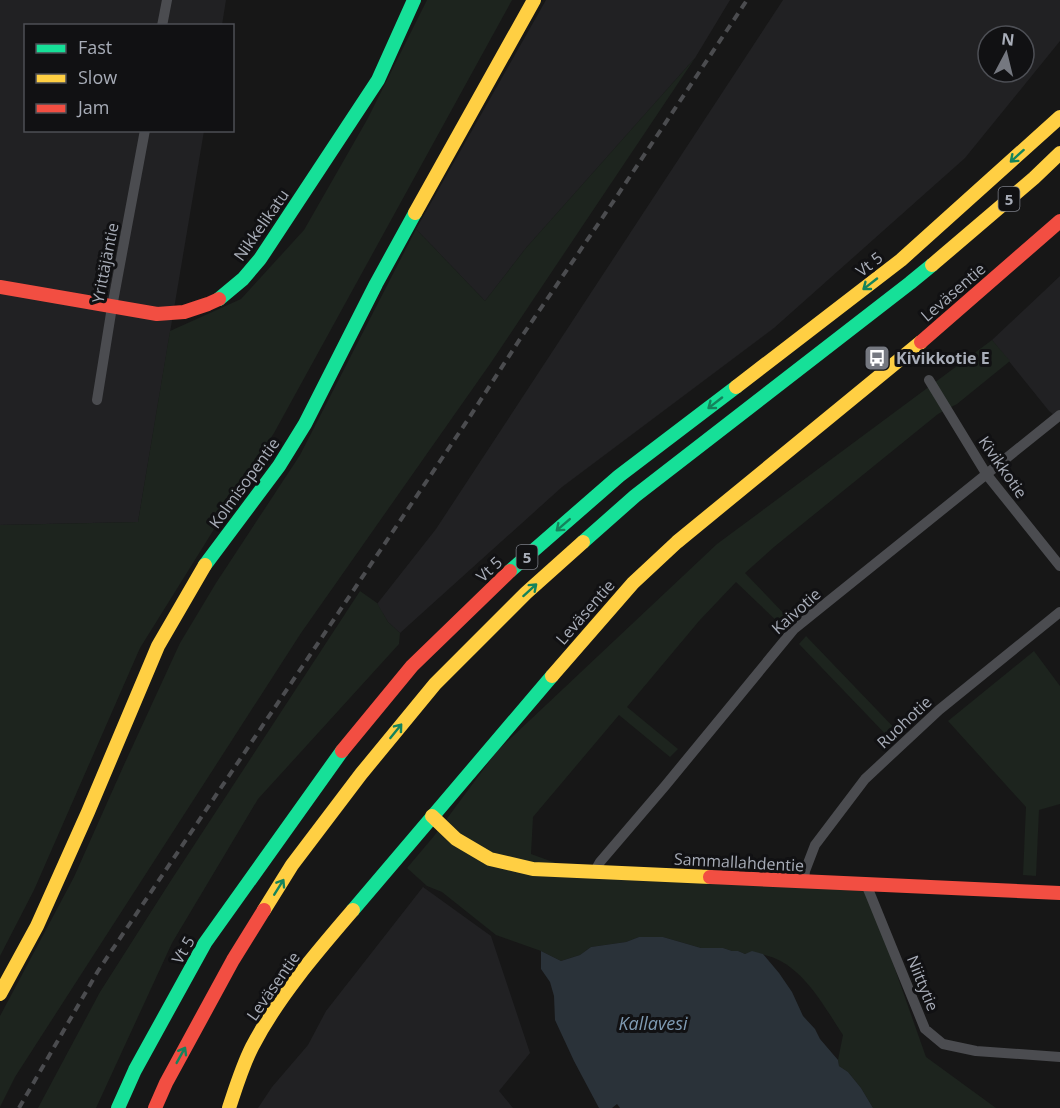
<svg xmlns="http://www.w3.org/2000/svg" width="1060" height="1108" font-family="'Open Sans',sans-serif">
	<style>
		.built { fill: #212123; fill-rule: evenodd }
		.green { fill: #1d241e }
		.water { fill: #2a3239 }
		.lines { fill: none; stroke-linecap: round; stroke-linejoin: round }
		.street { stroke: #4b4c50; stroke-width: 10 }
		.fast { stroke: #16e098; stroke-width: 14 }
		.slow { stroke: #ffcf43; stroke-width: 14 }
		.jam { stroke: #f24e42; stroke-width: 14 }
		.rail { stroke: #4b4c4f; stroke-width: 4; stroke-dasharray: 8 6; stroke-linecap: butt }
		.oneway { stroke: #14835c }
		.labels { text-anchor: middle; dominant-baseline: central; stroke-width: 6; stroke-linejoin: round; paint-order: stroke }
		.shield { fill: #111113; stroke: #7b7e86; stroke-width: 1.5 }
		.shield-label { font-size: 15px; font-weight: bold; fill: #a8adb8 }
		.street-label { font-size: 16px; fill: #a8adb8; stroke: #111113 }
		.poi-label { font-size: 16px; font-weight: bold; fill: #a8adb8; stroke: #111113; text-anchor: start }
		.water-label { font-size: 18px; font-style: italic; fill: #7f9bb3; stroke: #111113 }
	</style>
	<rect width="100%" height="100%" fill="#171717"/>
	<path class="built" d="M0,0H226L222,25L26,26V130L204,131L138,522L0,525Z
		M546,0H730L695,58L526,248L485,301L416,229Z
		M783,0H1060V41L965,158L774,328L562,487L400,633L388,622L377,604L436,529ZM988,36H1024V72H988Z
		M1060,276V420L1049,411L992,340Z
		M423,887L491,936L530,1053L499,1091L513,1108H258L272,1087L308,1045L326,1011Z"/>
	<path class="green" d="M427,0H512L274,433L140,648L34,890L0,956V525L138,522L170,331L241,299L304,230L368,118Z
		M695,58L490,364L301,633L15,1077L0,1107V1016L74,877L123,767L180,643L216,583L300,455L416,229L485,301L526,248Z
		M992,340L1010,361L957,404L938,414L774,547L745,573L791,621L784,628L736,582L699,621L627,707L678,749L670,757L619,715L533,817L531,854L597,878L866,887L926,1057L996,1108H873L861,1088L848,1072L839,1066L838,1060L843,1035C824,1006 802,965 768,956C759,953 754,951 745,954L738,951H732L723,948H701L663,937H639L626,942L591,947L580,955L561,961L541,951L496,935L442,892L427,886L407,868L434,836L497,751L717,544Z
		M360,591L377,603L388,622L400,633L399,644L258,799L172,943L96,1108H38L100,992L170,882Z
		M806,636L901,735L893,742L799,644Z
		M1034,651L1060,686V804L1039,810L1036,876L1023,875L1026,807L948,721Z"/>
	<path class="water" d="M639,937H663L701,948H723L732,951H738L745,954L752,951L763,954L779,973L792,992L803,1016L815,1029L820,1039L838,1060L839,1066L848,1072L861,1088L873,1108H620L617,1104L612,1108H599L574,1061L555,1020L554,996L550,982L541,969V951L561,961L580,955L591,947L626,942Z"/>
	<g class="lines">
		<path class="street" d="M162,26L167,0
			M929,380L987,475L1060,566
			M97,400L112,307L145,130
			M595,871L600,862L665,786L794,629L1060,415
			M804,881L805,871L815,845L865,779L939,710L1060,612
			M866,884L925,1029L943,1044L976,1051L1060,1057"/>
		<path class="fast" d="M219,299L243,279L260,259L378,80L414,0
			M583,542L635,496L910,283L932,265
			M205,565L279,466L305,424L376,284L415,213
			M510,571L619,476L736,387
			M353,910L552,676
			M118,1108L135,1070L205,943L342,751"/>
		<path class="slow" d="M415,213L534,0
			M932,265L1034,178L1060,153
			M736,387L901,260L1060,117
			M552,676L633,583L677,542L921,342
			M432,816L456,839L490,859L533,869L710,877
			M264,910L292,865L361,774L435,684L526,593L583,542
			M0,994L37,926L88,812L158,646L205,565
			M229,1108C236,1087 242,1067 252,1047C278,997 316,953 353,910"/>
		<path class="jam" d="M0,287L157,314L184,312L208,304L219,299
			M921,342L1060,221
			M342,751L412,666L510,571
			M710,877L1060,893
			M155,1108L166,1083L233,960L264,910"/>
		<path class="rail" d="M19,1108L98,971L469,418L520,339L611,205L747,0"/>
	</g>
	<defs><path id="oneway-shaft" d="M-6 0H5M1.5-3L5.5 0L1.5 3" fill="none" stroke-width="1.6" stroke-linecap="round" stroke-linejoin="round" transform="scale(1.5)"/></defs>
	<g class="oneway">
		<use href="#oneway-shaft" transform="translate(1017 156) rotate(138)"/>
		<use href="#oneway-shaft" transform="translate(870 284) rotate(142)"/>
		<use href="#oneway-shaft" transform="translate(715 403) rotate(142)"/>
		<use href="#oneway-shaft" transform="translate(563 525) rotate(139)"/>
		<use href="#oneway-shaft" transform="translate(530 590) rotate(-42)"/>
		<use href="#oneway-shaft" transform="translate(396 731) rotate(-51)"/>
		<use href="#oneway-shaft" transform="translate(279 887) rotate(-58)"/>
		<use href="#oneway-shaft" transform="translate(181 1055) rotate(-61)"/>
	</g>
	<defs>
		<g id="bus-square" transform="scale(1.35)"><rect x="-9" y="-9" width="18" height="18" rx="4" fill="#757880" stroke="#111113"/><path d="M-5-6H5V4H4V6H2V4H-2V6H-4V4H-5ZM-3.5-4V0h7V-4ZM-3.5 1.2v1.5H-2V1.2ZM2 1.2v1.5H3.5V1.2Z" fill="#fff"/></g>
	</defs>
	<g fill-rule="evenodd">
		<use href="#bus-square" x="877" y="358"/>
	</g>
	<g class="labels">
		<g class="shield">
			<rect x="998.5" y="187" width="21" height="24" rx="4.5"/>
			<rect x="516.5" y="545" width="21" height="24" rx="4.5"/>
		</g>
		<g class="shield-label">
			<text x="1009" y="199">5</text>
			<text x="527" y="557">5</text>
		</g>
		<g class="street-label">
			<text transform="translate(261 225) rotate(-55)">Nikkelikatu</text>
			<text transform="translate(105 263) rotate(-79)">Yrittäjäntie</text>
			<text transform="translate(869 264) rotate(-38)">Vt 5</text>
			<text transform="translate(953 292) rotate(-41)">Leväsentie</text>
			<text transform="translate(1003 467) rotate(55)">Kivikkotie</text>
			<text transform="translate(244 483) rotate(-54)">Kolmisopentie</text>
			<text transform="translate(489 569) rotate(-43)">Vt 5</text>
			<text transform="translate(796 611) rotate(-42)">Kaivotie</text>
			<text transform="translate(585 612) rotate(-49)">Leväsentie</text>
			<text transform="translate(904 722) rotate(-43)">Ruohotie</text>
			<text transform="translate(739 862) rotate(3)">Sammallahdentie</text>
			<text transform="translate(183 950) rotate(-60)">Vt 5</text>
			<text transform="translate(923 983) rotate(68)">Niittytie</text>
			<text transform="translate(273 986) rotate(-55)">Leväsentie</text>
		</g>
		<g class="poi-label">
			<text x="896" y="358">Kivikkotie E</text>
		</g>
		<g class="water-label">
			<text x="653" y="1023">Kallavesi</text>
		</g>
	</g>
	<rect x="24" y="24" width="210" height="108" fill="#111113" stroke="#4d4f55" stroke-width="1.5"/>
	<rect x="36" y="44" width="30" height="9" fill="#16e098" stroke="#4d4f55" stroke-width="1.5"/>
	<text x="78" y="54" font-size="18" fill="#a8adb8">Fast</text>
	<rect x="36" y="74" width="30" height="9" fill="#ffcf43" stroke="#4d4f55" stroke-width="1.5"/>
	<text x="78" y="84" font-size="18" fill="#a8adb8">Slow</text>
	<rect x="36" y="104" width="30" height="9" fill="#f24e42" stroke="#4d4f55" stroke-width="1.5"/>
	<text x="78" y="114" font-size="18" fill="#a8adb8">Jam</text>
	<g transform="translate(1006 54) rotate(7)"><circle r="28" fill="#111113" stroke="#4d4f55" stroke-width="1.5"/>
	<path d="M0-4.5L10 22L0 15L-10 22Z" fill="#757880"/>
	<text y="-9" font-size="16" font-weight="bold" text-anchor="middle" fill="#a8adb8">N</text>
	</g>
</svg>
